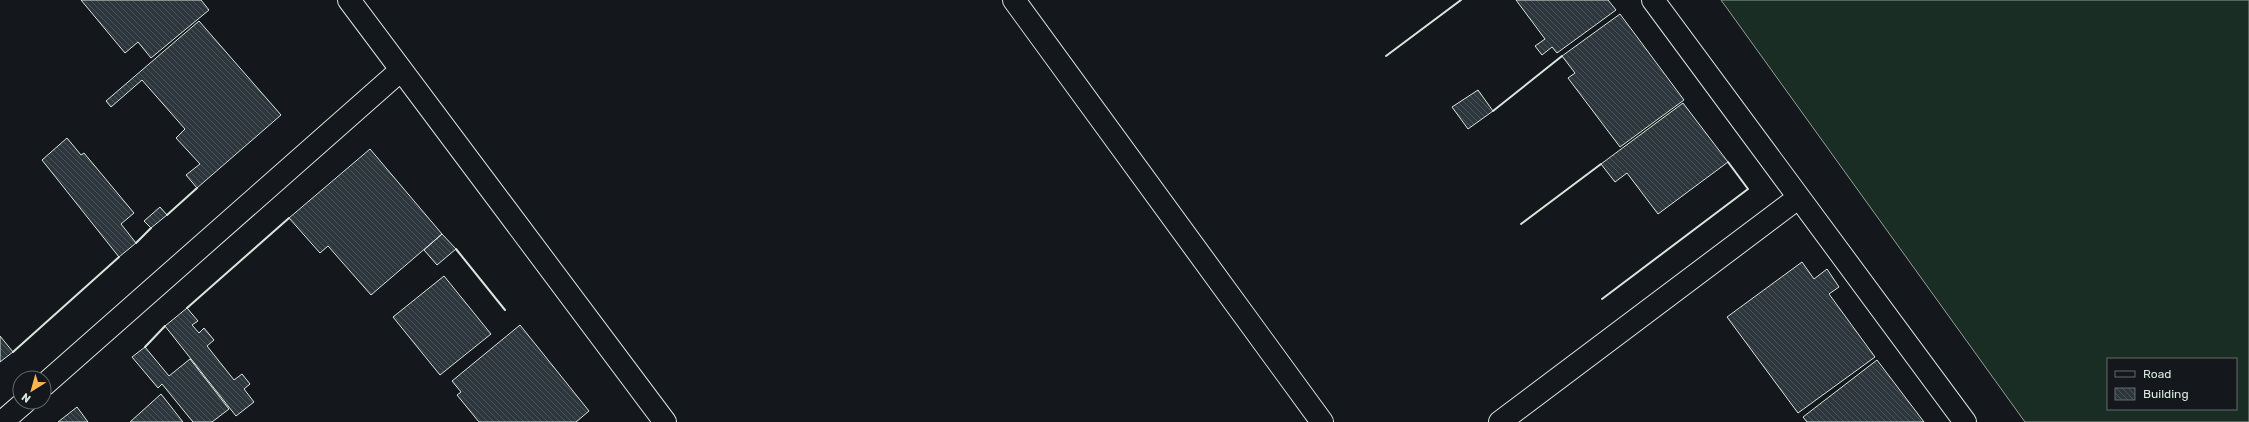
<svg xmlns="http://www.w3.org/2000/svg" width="2249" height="422" font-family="Rubik,sans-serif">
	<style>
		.grass { fill: #1a2d24; stroke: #939e99; fill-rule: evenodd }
		.building { fill: url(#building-back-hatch); stroke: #d8e6dc }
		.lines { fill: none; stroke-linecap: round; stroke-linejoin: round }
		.minor-casing { stroke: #d8e6dc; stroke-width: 24 }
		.tertiary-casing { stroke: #d8e6dc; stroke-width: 24 }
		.minor { stroke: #14181c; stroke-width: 22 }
		.tertiary { stroke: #14181c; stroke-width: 22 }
		.wall { stroke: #d8e6dc; stroke-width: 2 }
	</style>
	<defs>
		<pattern id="building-back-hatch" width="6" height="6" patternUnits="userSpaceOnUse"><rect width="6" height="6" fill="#2c363c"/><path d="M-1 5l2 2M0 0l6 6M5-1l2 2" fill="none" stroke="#4a5358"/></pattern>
	</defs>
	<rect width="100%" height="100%" fill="#14181c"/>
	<path class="grass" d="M1721,0H2249V422H2025ZM2108,359H2236V409H2108Z"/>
	<path class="building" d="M81,0H201L209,10L151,58L138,42L125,53Z
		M1516,0H1608L1616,10L1557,53L1552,47L1542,55L1535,46L1545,39Z
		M1620,14L1684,100L1620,147L1568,78L1575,73L1562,56Z
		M199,21L281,115L197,188L186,175L200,164L176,138L185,129L142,80L111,107L106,101Z
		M1478,90L1493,111L1468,129L1452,107Z
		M1683,103L1728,162L1658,214L1627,173L1615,182L1601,164Z
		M67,138L81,155L84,153L134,213L121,224L136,243L119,257L42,160Z
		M370,149L442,234L371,295L328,246L320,253L289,218Z
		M160,207L167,215L151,228L144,221Z
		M442,234L456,249L437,265L424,250Z
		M1802,262L1814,279L1827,269L1839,287L1829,294L1875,357L1798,413L1727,317Z
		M444,276L491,334L440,375L393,317Z
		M187,308L198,321L192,325L199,333L204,328L214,340L207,346L234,380L242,374L250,384L244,389L254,402L236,416L165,326Z
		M520,325L589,411L576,422H479L457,395L461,392L452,381Z
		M0,336L13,352L0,362Z
		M145,347L169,376L190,359L229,409L212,422H193L162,384L158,388L132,357Z
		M1877,360L1924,422H1807L1803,417Z
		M161,394L183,422H130Z
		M77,407L88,422H58Z"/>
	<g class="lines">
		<g class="minor-casing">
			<path id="minor" d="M349,0L665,422
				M1653,0L1965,422
				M44,385L401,70
				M2,422L25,402
				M1500,422L1798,198"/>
		</g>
		<g class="tertiary-casing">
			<path id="tertiary" d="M1014,0L1322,422"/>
		</g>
		<use href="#minor" class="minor"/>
		<use href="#tertiary" class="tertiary"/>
		<path class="wall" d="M1386,56L1461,0
			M1493,111L1562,56
			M167,215L197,188
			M1521,224L1601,164
			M136,243L151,228
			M456,249L505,310
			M1602,299L1748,189L1728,162
			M187,308L289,218
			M145,347L165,326
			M13,352L119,257"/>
	</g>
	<rect x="2107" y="358" width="130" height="52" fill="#14181c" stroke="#626a69"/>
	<rect x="2115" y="371" width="20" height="6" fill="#14181c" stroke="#626a69"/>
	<text x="2143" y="378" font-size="12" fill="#d8e6dc">Road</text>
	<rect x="2115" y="388" width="20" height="12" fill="url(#building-back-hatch)" stroke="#626a69"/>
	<text x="2143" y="398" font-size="12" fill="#d8e6dc">Building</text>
	<g transform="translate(32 390) rotate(217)"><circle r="19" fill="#14181c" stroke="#626a69"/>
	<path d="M0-3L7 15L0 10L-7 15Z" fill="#ffb74d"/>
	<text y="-6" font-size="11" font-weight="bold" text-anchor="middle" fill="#d8e6dc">N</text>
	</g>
</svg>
